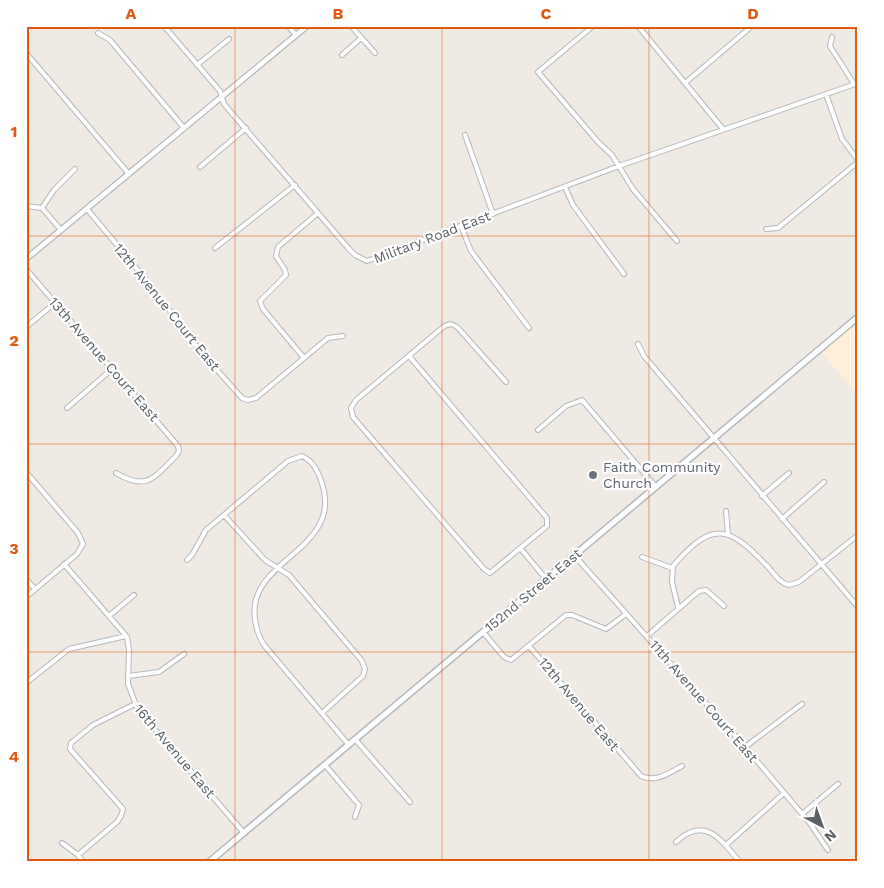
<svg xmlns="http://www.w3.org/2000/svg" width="884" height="888" font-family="'Work Sans',sans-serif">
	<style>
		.commercial { fill: #ffefd8 }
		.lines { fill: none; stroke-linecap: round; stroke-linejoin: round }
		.minor-casing { stroke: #b4b8bb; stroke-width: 6 }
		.tertiary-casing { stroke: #b4b8bb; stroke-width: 7 }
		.secondary-casing { stroke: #b2b8bc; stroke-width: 8 }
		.minor { stroke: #fff; stroke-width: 4 }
		.tertiary { stroke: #fff; stroke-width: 4.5 }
		.secondary { stroke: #fff; stroke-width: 5 }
		.grid { fill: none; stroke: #e15910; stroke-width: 1; stroke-opacity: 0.55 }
		.worship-dot { fill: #6b7280; stroke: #fff; stroke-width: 2 }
		.labels { text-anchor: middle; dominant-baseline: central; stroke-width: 4.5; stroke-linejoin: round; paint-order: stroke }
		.street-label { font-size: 14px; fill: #5b6165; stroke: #fff }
		.worship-label { font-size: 14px; fill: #5b616d; stroke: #fff; text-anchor: start }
		.neatline { fill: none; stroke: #e15910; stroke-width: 2 }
		.grid-label { font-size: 16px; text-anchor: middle; font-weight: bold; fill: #e15910 }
	</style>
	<rect width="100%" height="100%" fill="#efeae3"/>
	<path class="commercial" d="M858,317V396L819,349Z"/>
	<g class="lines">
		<g class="minor-casing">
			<path id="minor" d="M164,26L220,91L224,104L349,249L355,255L367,261L619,166L858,83
				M288,26L296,35
				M351,26L375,53
				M593,26L538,72L598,142L612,155L633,189L677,241
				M638,26L723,129
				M98,33L110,40L184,128
				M832,37L830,46L833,51L854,84
				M26,53L129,174
				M342,55L361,38
				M197,65L229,39
				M685,83L752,26
				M826,94L842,139L858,160
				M465,135L493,214
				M200,167L246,128
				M565,187L573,205L624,274
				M26,206L42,208L61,230
				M42,208L54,190L75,169
				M87,209L148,282L201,352L242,398L248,400L256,398L328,338L343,336
				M461,226L471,251L529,328
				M766,229L778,228L858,162
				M215,248L295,185
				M26,269L178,446L179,451L176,456C153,479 146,491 116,473
				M26,327L55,303
				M638,344L644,356L858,607
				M409,356L547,518V526L490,573L484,569L353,417L351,408L356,400L442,328C449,323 453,323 459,329L506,382
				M304,358L263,309L260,301L286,275L285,270L276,256L278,247L318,213
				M67,408L112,369
				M538,430L566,406L582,400L656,487
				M26,472L78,533L83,544L77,554L26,597
				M762,496L789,473
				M726,511L728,534
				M224,515L265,560L289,575L362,661L365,669L363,676L322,713
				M782,519L824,482
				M521,549L546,579
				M574,555L745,747L809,822L828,850
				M642,557L672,568
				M187,560L192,555L206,530L288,461L302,456C313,461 318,471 322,483C344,551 246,559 255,619C256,628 259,637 264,645L348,744
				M64,564L127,637L129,650L128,684L138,710L244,833
				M26,579L35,589
				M678,607L672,582L673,566C714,518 730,527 769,568C775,575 780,583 789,585L799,582L858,535
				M109,616L134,595
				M483,632L504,657L511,660L566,615H572L606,629L626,614
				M647,636L699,591L706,590L724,606
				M529,646L641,776C656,783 669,773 682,766
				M128,676L159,672L184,654
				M26,683L69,649L126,636
				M355,739L410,802
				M745,747L802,704
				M325,765L359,805L355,817
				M802,814L838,784
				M676,842C705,815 721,840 740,862
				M62,843L78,855L83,862
				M726,845L784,793
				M78,855L117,822L121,816L123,809L70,749L71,743L93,725L135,704"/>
		</g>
		<g class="tertiary-casing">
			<path id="tertiary" d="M26,259L307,26"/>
		</g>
		<g class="secondary-casing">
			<path id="secondary" d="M209,862L858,317"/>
		</g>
		<use href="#minor" class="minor"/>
		<use href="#tertiary" class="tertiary"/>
		<use href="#secondary" class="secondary"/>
	</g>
	<path class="grid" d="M235,26V862M442,26V862M649,26V862M26,236H858M26,444H858M26,652H858"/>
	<circle class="worship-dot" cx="593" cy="475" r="5"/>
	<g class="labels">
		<g class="street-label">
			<text transform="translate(432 237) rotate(-21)">Military Road East</text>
			<text transform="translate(167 307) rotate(51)">12th Avenue Court East</text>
			<text transform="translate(104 359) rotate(49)">13th Avenue Court East</text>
			<text transform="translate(533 590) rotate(-40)">152nd Street East</text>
			<text transform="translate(704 701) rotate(49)">11th Avenue Court East</text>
			<text transform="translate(579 704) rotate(50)">12th Avenue East</text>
			<text transform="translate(175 751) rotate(50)">16th Avenue East</text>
		</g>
		<g class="worship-label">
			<text x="603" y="467">Faith Community<tspan x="603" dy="16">Church</tspan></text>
		</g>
	</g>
	<rect width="884" height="888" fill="none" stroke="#ffffff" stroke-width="55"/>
	<g transform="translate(822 826) rotate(139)" stroke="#ffffff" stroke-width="4" paint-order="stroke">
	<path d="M0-4L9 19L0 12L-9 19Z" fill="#5b6165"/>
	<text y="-8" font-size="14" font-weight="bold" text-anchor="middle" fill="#5b6165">N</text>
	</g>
	<rect x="28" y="28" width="828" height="832" class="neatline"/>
	<g class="grid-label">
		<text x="131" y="19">A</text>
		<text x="338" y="19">B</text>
		<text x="546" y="19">C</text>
		<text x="753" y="19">D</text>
		<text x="14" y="137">1</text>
		<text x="14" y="346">2</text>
		<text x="14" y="554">3</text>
		<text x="14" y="762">4</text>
	</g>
</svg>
